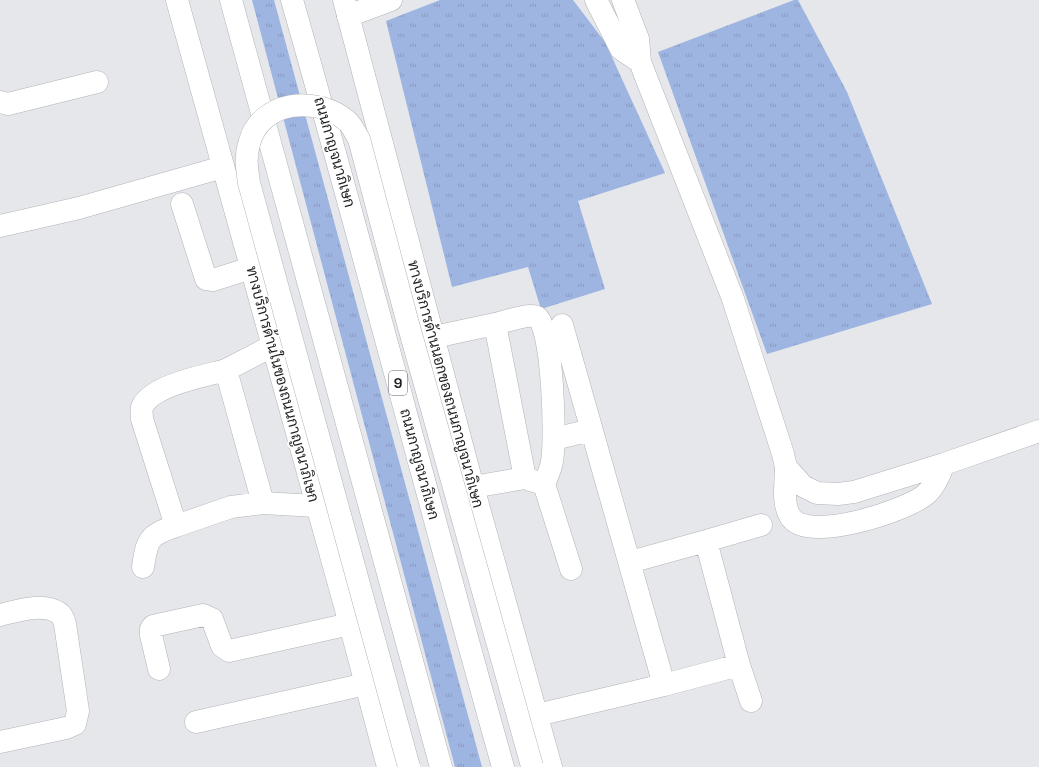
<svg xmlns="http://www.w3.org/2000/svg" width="1039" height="767" font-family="'Space Grotesk',Sarabun,sans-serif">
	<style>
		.grass { fill: url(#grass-tufts) }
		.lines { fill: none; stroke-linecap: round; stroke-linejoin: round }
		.minor-casing { stroke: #b2b3b7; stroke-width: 23 }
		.major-casing { stroke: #b2b3b7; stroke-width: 23 }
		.highway-casing { stroke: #b2b3b7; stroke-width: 23 }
		.minor { stroke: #fff; stroke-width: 22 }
		.major { stroke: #fff; stroke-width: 22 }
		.highway { stroke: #fff; stroke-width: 22 }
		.major-bridge-casing { stroke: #b2b3b7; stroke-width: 23; stroke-linecap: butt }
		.major-bridge { stroke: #fff; stroke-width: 22 }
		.labels { text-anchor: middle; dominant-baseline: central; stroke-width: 4; stroke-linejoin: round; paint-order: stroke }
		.shield { fill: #fff; stroke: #626364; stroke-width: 1 }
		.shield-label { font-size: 14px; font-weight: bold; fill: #1f2021 }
		.street-label { font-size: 15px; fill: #1f2021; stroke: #fff }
	</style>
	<defs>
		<pattern id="grass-tufts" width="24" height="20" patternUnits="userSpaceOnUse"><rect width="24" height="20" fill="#9eb4e1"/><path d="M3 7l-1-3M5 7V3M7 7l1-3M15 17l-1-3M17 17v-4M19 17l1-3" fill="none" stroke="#889ac1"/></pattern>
	</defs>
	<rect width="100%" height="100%" fill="#e5e7eb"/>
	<path class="grass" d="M252,0H274L482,767H455Z
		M440,0H573L605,42L665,173L578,201L605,289L541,309L528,267L452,287L386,21Z
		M794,0H798L847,92L932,304L767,354L658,52Z"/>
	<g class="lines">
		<g class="minor-casing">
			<path id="minor" d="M596,0L621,49L640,62
				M623,0L638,39L640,62L733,299L783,454L786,467L803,486L817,493L838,494L854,492L944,464L1039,431
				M348,16L391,0
				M0,102L8,104L97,82
				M182,204L206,279L213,280L251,268
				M0,226L79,208L223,167
				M495,324C504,322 529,313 537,317C553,327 556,441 552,461C551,469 547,477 544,484
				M434,337L495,324L525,478L473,487
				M272,346L226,370L263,503L316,506
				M226,370C204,376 152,385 142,407C141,410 142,416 142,419L176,526L231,507L263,503
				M554,439L591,430
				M786,467C786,482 782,503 790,516C806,544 905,511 925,495C935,487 939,475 944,464
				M530,480L544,484L571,569
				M630,562L706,541
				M143,567C147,540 148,535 176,526
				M0,615C17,611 43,602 59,613C62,615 64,620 65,624L78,711L75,724L66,728L0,742
				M739,665L706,541L761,525
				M159,669L151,635V629L153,626L203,615L212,619L222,646L229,651L350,624
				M664,685L739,665L751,701
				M537,715L664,685L562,325
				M196,722L366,684"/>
		</g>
		<g class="major-casing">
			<path id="major" d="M177,0L350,624L388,767
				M344,0L473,487L551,767"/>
		</g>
		<g class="highway-casing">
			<path id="highway" d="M231,0L441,767
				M292,0C365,255 431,512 503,767"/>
		</g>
		<use href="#minor" class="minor"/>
		<use href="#major" class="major"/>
		<use href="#highway" class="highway"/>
		<g class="major-bridge-casing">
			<path id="major-bridge" d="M409,767L249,183C247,169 245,157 249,144C260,100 316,95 347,121C352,125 355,133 359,139L407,320L532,766"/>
		</g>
		<use href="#major-bridge" class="major-bridge"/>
	</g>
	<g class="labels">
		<rect class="shield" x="389" y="371" width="18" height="24" rx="3"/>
		<g class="shield-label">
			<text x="398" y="383">9</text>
		</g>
		<g class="street-label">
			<text transform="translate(335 152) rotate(74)">ถนนกาญจนาภิเษก</text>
			<text transform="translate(283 384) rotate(75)">ทางบริการด้านในของถนนกาญจนาภิเษก</text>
			<text transform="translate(446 384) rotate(75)">ทางบริการด้านนอกของถนนกาญจนาภิเษก</text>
			<text transform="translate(420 464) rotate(75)">ถนนกาญจนาภิเษก</text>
		</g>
	</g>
</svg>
